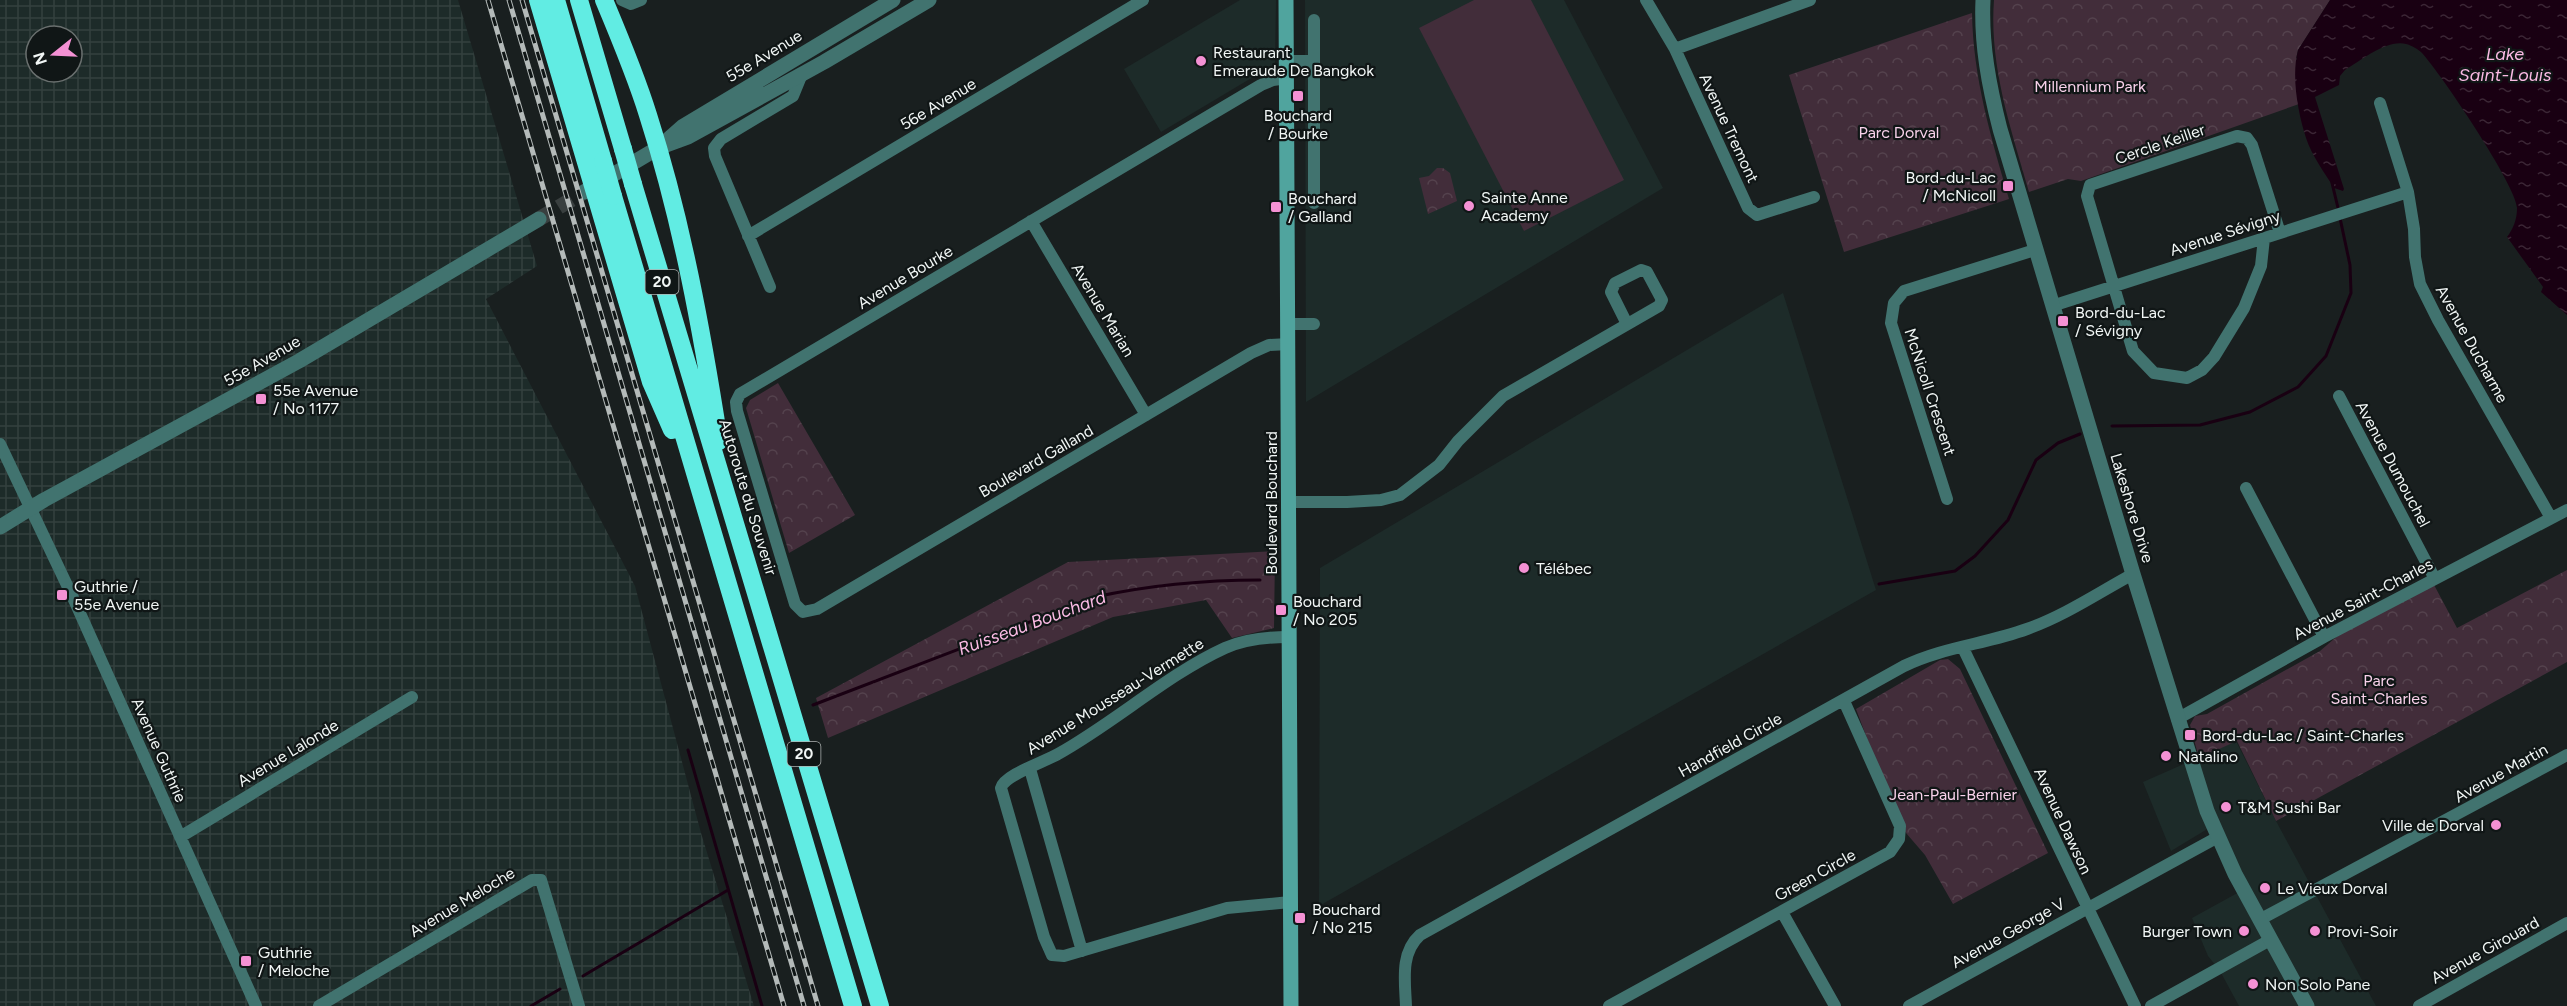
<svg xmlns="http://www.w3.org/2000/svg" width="2567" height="1006" font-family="Figtree,sans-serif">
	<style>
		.built { fill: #1d2b29 }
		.industrial { fill: url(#industrial-grid); fill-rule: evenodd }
		.grass { fill: #422d3a }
		.park { fill: url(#park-crowns) }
		.water { fill: url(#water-ripples) }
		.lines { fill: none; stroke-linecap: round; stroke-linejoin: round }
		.stream { stroke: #190012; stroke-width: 3 }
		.tertiary-tunnel { stroke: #393f3f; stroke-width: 15; stroke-dasharray: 15 8; stroke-linecap: butt }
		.minor { stroke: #41736f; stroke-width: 12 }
		.tertiary { stroke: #41736f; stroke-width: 15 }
		.secondary { stroke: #50a49e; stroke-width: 15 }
		.motorway { stroke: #61ece3; stroke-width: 18 }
		.rail-casing { stroke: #b4bab9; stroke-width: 5 }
		.rail { stroke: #101616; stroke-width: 3; stroke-dasharray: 9; stroke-linecap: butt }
		.motorway-bridge { stroke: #61ece3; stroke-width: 18 }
		.poi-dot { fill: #f491d4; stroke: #101616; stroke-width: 2 }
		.labels { text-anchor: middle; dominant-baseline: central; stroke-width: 4.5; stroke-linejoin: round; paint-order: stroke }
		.shield { fill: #101616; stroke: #aeb3b2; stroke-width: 1.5 }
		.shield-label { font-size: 15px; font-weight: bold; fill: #f1f6f5 }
		.poi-label { font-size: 16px; fill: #f1f6f5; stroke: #101616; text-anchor: start }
		.street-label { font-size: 16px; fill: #f1f6f5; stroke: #101616 }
		.park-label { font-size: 16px; fill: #f8d1ea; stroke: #101616 }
		.water-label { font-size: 18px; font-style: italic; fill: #fabae4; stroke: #101616 }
	</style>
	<defs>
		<pattern id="industrial-grid" width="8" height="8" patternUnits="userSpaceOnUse" patternTransform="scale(1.5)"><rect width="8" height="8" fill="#1d2b29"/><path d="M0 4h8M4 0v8" fill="none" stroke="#33403e"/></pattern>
		<pattern id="park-crowns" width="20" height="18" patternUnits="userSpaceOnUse" patternTransform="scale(1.5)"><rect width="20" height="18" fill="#422d3a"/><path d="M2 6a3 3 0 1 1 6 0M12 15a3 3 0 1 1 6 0" fill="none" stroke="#54424d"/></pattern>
		<pattern id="water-ripples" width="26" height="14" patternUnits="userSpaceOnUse" patternTransform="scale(1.5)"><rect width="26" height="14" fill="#190012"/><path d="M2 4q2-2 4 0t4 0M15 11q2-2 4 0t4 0" fill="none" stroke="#3b2635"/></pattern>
	</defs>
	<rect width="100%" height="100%" fill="#191f1f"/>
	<path class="built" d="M1240,0H1276L1275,64L1161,132L1124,69Z
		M1305,0H1564L1663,188L1306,402Z
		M1783,293L1876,590L1319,906L1320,568Z
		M2236,741L2276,821L2376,1006H2239L2220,971L2208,956L2192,918L2241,891L2209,828L2171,851L2143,782Z"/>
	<path class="industrial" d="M0,0H458L537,266L486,299L635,586L701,833L754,1006H0ZM36,36H72V72H36Z"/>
	<path class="grass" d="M1474,0H1531L1624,180L1524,231L1419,28Z"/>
	<path class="park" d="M1994,0H2330L2298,50L2296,59L2299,104L2081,181L2068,179L2029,192C2011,129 1989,66 1994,0Z
		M1972,13C1973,77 1991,138 2009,199L1844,252L1789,75Z
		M1437,168H1443L1450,173L1457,201L1428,214L1419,178L1429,176Z
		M778,383L855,515L789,553L746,408L750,400Z
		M1275,551L1274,628L1232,638L1206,600L1113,617L828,738L816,698L1068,562Z
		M2567,570V662L2276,821L2237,741L2199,758L2190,725L2195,716L2207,714L2320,651L2341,633L2433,583L2457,628Z
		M1948,659L1960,669L2048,853L1953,904L1925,855L1900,826L1856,709L1940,660Z"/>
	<path class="water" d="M2330,0H2567V315L2541,292L2543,287L2507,237C2513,229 2517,220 2517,208C2516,185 2441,74 2422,53C2419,50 2411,45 2406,44C2387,39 2360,61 2345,70L2340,76L2339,85L2315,97L2344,189L2343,191L2334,188C2324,172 2312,156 2306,138C2298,113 2291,76 2298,50Z"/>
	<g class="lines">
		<path class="stream" d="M2332,183L2339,212
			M2112,426L2200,425L2250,412L2298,387L2326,356L2351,293L2350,265L2340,218
			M1879,584L1955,571L1975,556L2008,520L2036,460L2058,443L2080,434
			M813,705L1095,597C1150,585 1203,580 1260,580
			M688,750L762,1006
			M583,976L728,890
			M531,1006L560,989"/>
		<path class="tertiary-tunnel" d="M539,219L584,192"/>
		<path class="minor" d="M622,0L631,4L641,0
			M1646,0L1675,49L1748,208L1757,215L1814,197
			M1314,20V203
			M1675,49L1810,0
			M1287,61H1314
			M1287,78L1273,80L1261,85L740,394L736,402L737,411L795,604L803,612L817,609L1251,353L1269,345L1289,344
			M2380,103L2408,192L2414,229L2415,257L2420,284L2438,320L2551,518
			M1031,221L1146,415
			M748,236L1143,0
			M2264,238L2261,266L2244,308L2214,357L2202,370L2187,378L2154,373L2133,351L2087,196L2090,185L2237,136L2247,138L2252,145L2280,233
			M770,287L715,156L714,148L721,139L793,96L802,74
			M2052,306L2408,192
			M1289,324H1314
			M2339,396L2435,579
			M0,444L75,602L256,1006
			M2246,488L2324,637
			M1947,499L1891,323L1894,303L1904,291L2035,250
			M1289,502H1347L1381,500L1400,495L1439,465L1458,441L1503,396L1659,306L1662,300L1647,272L1641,270L1615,283L1611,292L1627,324
			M1288,637C1266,637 1245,639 1225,648C1168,674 1114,723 1058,754C1044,762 1004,775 1001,788L1044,937L1052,955L1064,956L1227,908L1290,902
			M1963,648L2135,1006
			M2177,719L2324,637L2567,510
			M1030,769L1082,951
			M180,837L412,697
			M1782,912L1835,1006
			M2259,920L2567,755
			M319,1006L532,880H541L579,1006
			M1406,1006C1405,981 1400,953 1420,935L1904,666C1943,647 1986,644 2027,629C2064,616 2098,593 2133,574
			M1609,1006L1890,852L1899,839L1900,826L1844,701
			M1909,1006L2218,837
			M2151,1006L2270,940
			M2419,1006L2567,923"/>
		<path class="tertiary" d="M1983,0C1981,44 1989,86 2000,129L2133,574L2207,811L2235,874L2307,1006
			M665,142L682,127L893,0
			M584,192L658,148L688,137L824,62L929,0
			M0,527L44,500L299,361L539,219"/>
		<path class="secondary" d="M1286,0L1291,1006"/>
		<path class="motorway" d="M538,0L651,382L672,430
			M556,0L603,161
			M579,0L623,149
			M604,0C620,38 636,76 648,115C682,221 702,332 719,441
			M633,184L880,1006
			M613,196L853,1006"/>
		<g class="rail-casing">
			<path id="rail" d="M488,0L784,1006
				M509,0L804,1006
				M522,0L818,1006"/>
		</g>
		<use href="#rail" class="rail"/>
		<path class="motorway-bridge" d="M623,149L633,184
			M603,161L613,196"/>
	</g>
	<g class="poi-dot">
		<circle cx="1201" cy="61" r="6"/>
		<rect x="1292" y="90" width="12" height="12" rx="3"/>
		<rect x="2002" y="180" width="12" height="12" rx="3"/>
		<circle cx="1469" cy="206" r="6"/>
		<rect x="1270" y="201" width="12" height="12" rx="3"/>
		<rect x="2057" y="315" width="12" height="12" rx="3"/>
		<rect x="255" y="393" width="12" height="12" rx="3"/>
		<circle cx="1524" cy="568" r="6"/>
		<rect x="56" y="589" width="12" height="12" rx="3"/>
		<rect x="1275" y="604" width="12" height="12" rx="3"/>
		<rect x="2184" y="729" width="12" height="12" rx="3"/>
		<circle cx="2166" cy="756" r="6"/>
		<circle cx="2226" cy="807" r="6"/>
		<circle cx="2496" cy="825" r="6"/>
		<circle cx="2265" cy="888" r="6"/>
		<rect x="1294" y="912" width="12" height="12" rx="3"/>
		<circle cx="2244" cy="931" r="6"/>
		<circle cx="2315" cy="931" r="6"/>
		<rect x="240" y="955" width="12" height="12" rx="3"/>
		<circle cx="2253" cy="984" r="6"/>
	</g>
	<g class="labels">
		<g class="shield">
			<rect x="645.5" y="270" width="33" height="24" rx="4.5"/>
			<rect x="787.5" y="742" width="33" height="24" rx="4.5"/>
		</g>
		<g class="shield-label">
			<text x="662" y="282">20</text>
			<text x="804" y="754">20</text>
		</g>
		<g class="poi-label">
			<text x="1213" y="52">Restaurant<tspan x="1213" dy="18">Emeraude De Bangkok</tspan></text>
			<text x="1298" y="115" text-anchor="middle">Bouchard<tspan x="1298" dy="18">/ Bourke</tspan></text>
			<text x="1996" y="177" text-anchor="end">Bord-du-Lac<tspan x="1996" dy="18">/ McNicoll</tspan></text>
			<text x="1481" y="197">Sainte Anne<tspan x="1481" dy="18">Academy</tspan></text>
			<text x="1288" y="198">Bouchard<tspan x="1288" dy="18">/ Galland</tspan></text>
			<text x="2075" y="312">Bord-du-Lac<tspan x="2075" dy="18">/ Sévigny</tspan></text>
			<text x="273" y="390">55e Avenue<tspan x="273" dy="18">/ No 1177</tspan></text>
			<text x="1536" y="568">Télébec</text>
			<text x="74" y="586">Guthrie /<tspan x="74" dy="18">55e Avenue</tspan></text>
			<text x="1293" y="601">Bouchard<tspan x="1293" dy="18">/ No 205</tspan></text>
			<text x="2202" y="735">Bord-du-Lac / Saint-Charles</text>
			<text x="2178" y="756">Natalino</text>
			<text x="2238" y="807">T&amp;M Sushi Bar</text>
			<text x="2484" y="825" text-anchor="end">Ville de Dorval</text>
			<text x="2277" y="888">Le Vieux Dorval</text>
			<text x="1312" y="909">Bouchard<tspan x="1312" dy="18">/ No 215</tspan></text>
			<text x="2232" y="931" text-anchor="end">Burger Town</text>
			<text x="2327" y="931">Provi-Soir</text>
			<text x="258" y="952">Guthrie<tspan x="258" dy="18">/ Meloche</tspan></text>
			<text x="2265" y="984">Non Solo Pane</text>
		</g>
		<g class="street-label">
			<text transform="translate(764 56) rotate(-31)">55e Avenue</text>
			<text transform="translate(938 104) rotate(-31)">56e Avenue</text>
			<text transform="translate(1729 128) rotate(65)">Avenue Tremont</text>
			<text transform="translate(2160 144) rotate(-19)">Cercle Keiller</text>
			<text transform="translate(2225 233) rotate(-18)">Avenue Sévigny</text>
			<text transform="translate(905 277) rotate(-31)">Avenue Bourke</text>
			<text transform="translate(1103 310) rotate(59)">Avenue Marian</text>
			<text transform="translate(2472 344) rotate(61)">Avenue Ducharme</text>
			<text transform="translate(262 361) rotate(-30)">55e Avenue</text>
			<text transform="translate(1930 392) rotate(72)">McNicoll Crescent</text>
			<text transform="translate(1036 461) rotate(-30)">Boulevard Galland</text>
			<text transform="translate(2393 464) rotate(62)">Avenue Dumouchel</text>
			<text transform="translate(748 497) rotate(73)">Autoroute du Souvenir</text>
			<text transform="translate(1271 503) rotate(-90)">Boulevard Bouchard</text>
			<text transform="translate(2132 508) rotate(73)">Lakeshore Drive</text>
			<text transform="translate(2363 599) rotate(-28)">Avenue Saint-Charles</text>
			<text transform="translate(1115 696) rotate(-32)">Avenue Mousseau-Vermette</text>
			<text transform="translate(1730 745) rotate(-29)">Handfield Circle</text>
			<text transform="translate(159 750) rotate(66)">Avenue Guthrie</text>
			<text transform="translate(288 753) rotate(-31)">Avenue Lalonde</text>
			<text transform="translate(2501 773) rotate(-29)">Avenue Martin</text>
			<text transform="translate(2063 821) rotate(65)">Avenue Dawson</text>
			<text transform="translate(1815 875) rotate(-29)">Green Circle</text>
			<text transform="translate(462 902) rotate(-31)">Avenue Meloche</text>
			<text transform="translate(2008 933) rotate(-29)">Avenue George V</text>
			<text transform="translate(2485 950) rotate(-29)">Avenue Girouard</text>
		</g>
		<g class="park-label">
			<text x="2090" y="86">Millennium Park</text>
			<text x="1899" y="132">Parc Dorval</text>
			<text x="2379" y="680">Parc<tspan x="2379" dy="18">Saint-Charles</tspan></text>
			<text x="1953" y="794">Jean-Paul-Bernier</text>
		</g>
		<g class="water-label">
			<text x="2505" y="54">Lake<tspan x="2505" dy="21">Saint-Louis</tspan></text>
			<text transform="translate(1032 623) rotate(-20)">Ruisseau Bouchard</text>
		</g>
	</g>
	<g transform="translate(54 54) rotate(252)"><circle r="28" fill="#101616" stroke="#6a706f" stroke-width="1.5"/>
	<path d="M0-4.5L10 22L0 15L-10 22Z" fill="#f491d4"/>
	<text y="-9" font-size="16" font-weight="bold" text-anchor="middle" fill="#f1f6f5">N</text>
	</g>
</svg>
